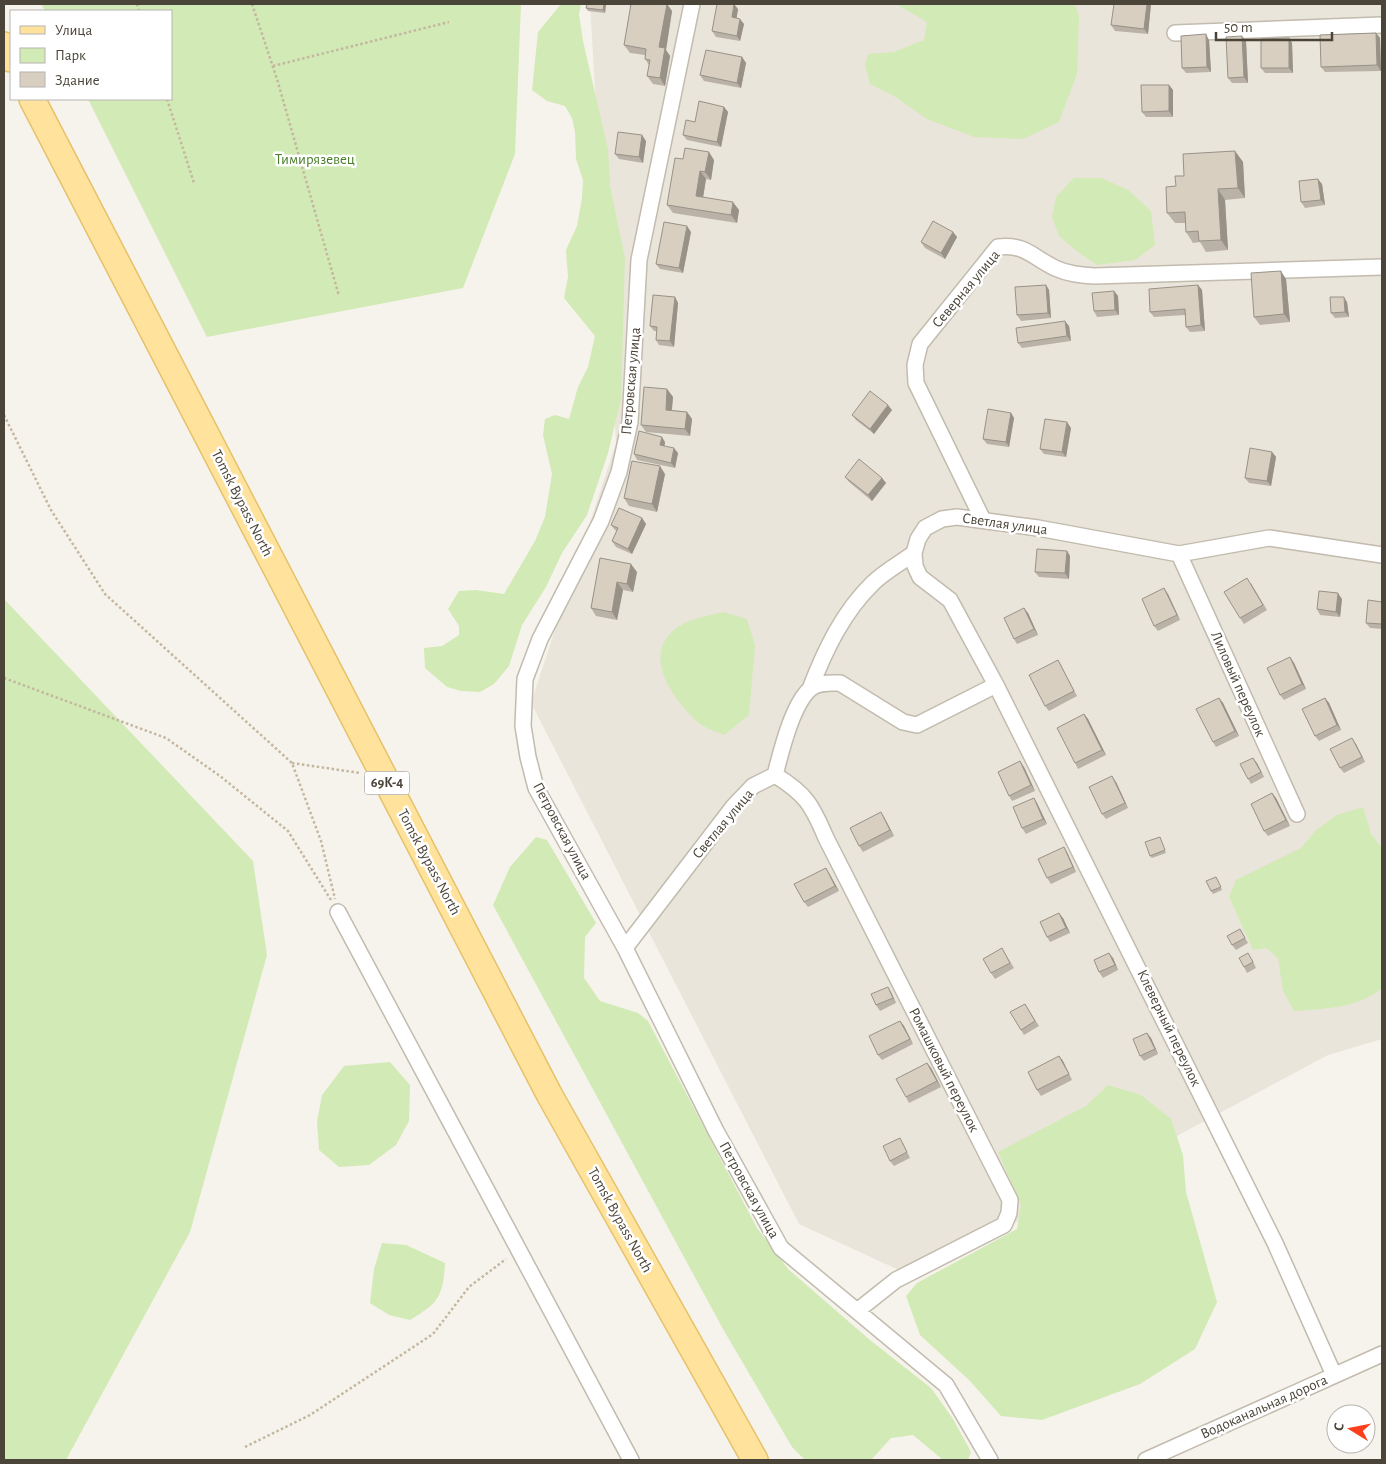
<svg xmlns="http://www.w3.org/2000/svg" width="1386" height="1464" font-family="'Alegreya Sans',sans-serif">
	<style>
		.residential { fill: #eae5da }
		.green { fill: #d2eab5 }
		.lines { fill: none; stroke-linecap: round; stroke-linejoin: round }
		.street-casing { stroke: #c2bbae; stroke-width: 18 }
		.primary-casing { stroke: #e6c16a; stroke-width: 28 }
		.path { stroke: #c4b79f; stroke-width: 2.5; stroke-dasharray: 2.5 2.5; stroke-linecap: butt }
		.street { stroke: #fff; stroke-width: 15 }
		.primary { stroke: #ffe39c; stroke-width: 25 }
		.wall { fill: #bab2a6 }
		.shaded-wall { fill: #979187 }
		.building { fill: #d8cfc1; stroke: #979187 }
		.labels { text-anchor: middle; dominant-baseline: central; stroke-width: 5; stroke-linejoin: round; paint-order: stroke }
		.shield { fill: #fff; stroke: #817c74; stroke-width: 1 }
		.shield-label { font-size: 14px; font-weight: bold; fill: #4b4439 }
		.park-label { font-size: 15px; fill: #4a7f2a; stroke: #fff }
		.street-label { font-size: 15px; fill: #4b4439; stroke: #fff }
	</style>
	<rect width="100%" height="100%" fill="#f6f3ec"/>
	<path class="residential" d="M590,4H1382V1039L1328,1055L914,1277L799,1224L531,703L616,443Z"/>
	<path class="green" d="M41,4H521L515,154L463,288L207,337L88,99H171V11H45Z
		M561,4H581L579,14L583,41L608,149L610,186L625,258L621,399L608,453L587,515L562,553L546,587L522,625L509,666L494,684L480,692L461,691L447,687L425,668L424,648L442,646L459,635V626L448,609L459,591L476,590L504,594L535,541L545,517L552,474L543,435L545,419L555,415L569,419L578,387L588,367L595,336L564,298L568,277L566,250L577,226L582,198L583,180L576,159L575,132L572,118L565,106L547,101L532,90L538,32Z
		M896,4H1075L1079,16L1077,74L1059,122L1023,139L974,137L927,119L894,96L870,84L865,65L868,54L894,52L924,40L927,22Z
		M1074,178H1102L1128,190L1151,211L1155,245L1135,260L1097,265L1078,252L1059,236L1052,217L1056,197Z
		M4,599L253,861L267,955L190,1232L66,1460H4Z
		M723,612L747,619L755,645L749,715L724,735C716,731 706,729 699,723C677,704 644,662 670,634C682,620 706,616 723,612Z
		M1363,807L1371,834L1382,848V988C1360,1008 1323,1009 1294,1011L1283,991L1278,958L1266,948L1253,950L1229,897L1236,880L1301,848L1316,830L1337,815Z
		M536,837L547,840L596,923L585,937L584,978L600,1001L638,1013L648,1021L757,1228L788,1269L870,1340L931,1388L953,1419L971,1452L968,1460H943L913,1435L891,1438L871,1460H805L792,1447L723,1329L493,905L510,867Z
		M390,1062L410,1085L409,1121L396,1145L369,1165L339,1167L319,1150L317,1122L322,1095L344,1066Z
		M1108,1085L1141,1095L1171,1119L1183,1155L1186,1192L1217,1302L1195,1349L1140,1384L1042,1420L1001,1416L969,1380L920,1335L906,1296L917,1283L1017,1229L1021,1205L998,1152L1086,1106Z
		M382,1243L406,1245L445,1263C443,1296 439,1303 410,1320L389,1315L370,1303L374,1269Z"/>
	<g class="lines">
		<g class="street-casing">
			<path id="street" d="M692,4L639,260L630,422L619,472L601,521L540,639L525,679L523,726L528,757L536,788L625,948L716,1131L781,1248L946,1385L990,1460
				M1175,33L1382,25
				M983,520L916,383L915,365L920,344L998,247C1026,244 1032,257 1055,268C1068,274 1080,275 1094,276L1382,267
				M1179,554L1297,814
				M996,685L1275,1243L1334,1375
				M810,689C825,650 843,612 873,583C885,571 901,563 914,553
				M775,775C806,794 812,805 826,838L1010,1200L1009,1213L1004,1225L896,1280L857,1311
				M338,912L631,1460
				M625,948L733,807L753,786L775,775C781,752 792,705 810,689C818,682 830,683 840,683L903,722L917,725L996,685L950,600L920,577L915,566L914,553L918,539L925,528L942,519L957,517L1038,528L1179,554L1269,538L1382,555
				M1146,1460L1382,1354"/>
		</g>
		<g class="primary-casing">
			<path id="primary" d="M4,45L11,59
				M32,99L549,1094L755,1460"/>
		</g>
		<path class="path" d="M137,4L139,11
			M252,4L277,79L339,296
			M273,66L449,22
			M167,99L194,183
			M4,415L51,510L105,594L292,763L321,841L335,899
			M4,678L166,738L220,776L288,831L331,900
			M292,763L360,773
			M245,1447L310,1415L433,1334L469,1287L506,1259"/>
		<use href="#street" class="street"/>
		<use href="#primary" class="primary"/>
	</g>
	<path class="wall" d="M606,4L605,13L588,11L586,8Z
		M631,4H667L672,11L666,50L670,56L665,86L653,84L647,76L649,65L645,59V55L630,53L624,45Z
		M1151,4L1148,34L1115,31L1111,25Z
		M1244,4H1281L1244,5Z
		M738,9L736,18L744,24L740,41L716,37L712,31Z
		M1376,33L1380,38L1381,71L1325,72L1321,67Z
		M1289,38L1292,43L1293,73H1265L1261,68Z
		M1209,40L1211,72L1186,73L1182,68Z
		M1246,41L1248,83H1232L1228,78Z
		M742,57L746,63L741,88L704,81L700,75Z
		M1169,85L1173,90V117H1146L1142,112Z
		M724,107L728,112L721,147L687,140L683,135L695,122Z
		M646,141L643,163L619,159L615,154Z
		M1235,151L1243,162L1245,198L1225,200L1228,250L1206,252L1200,242L1193,243L1186,232L1185,223H1175L1167,213L1184,176Z
		M683,159L714,160L711,180L706,179L703,197L739,210L737,223L673,213L667,205Z
		M1322,184L1325,205L1305,208L1301,202Z
		M691,232L683,273L660,269L656,264Z
		M953,232L957,237L945,259L925,248L921,242Z
		M1286,279L1290,322L1260,325L1254,317Z
		M1046,285L1049,290L1051,318L1021,321L1017,315Z
		M1198,285L1202,290L1205,331L1190,332L1186,327L1185,315L1154,317L1150,312Z
		M1114,291L1118,296L1119,315L1097,317L1094,311Z
		M675,297L678,303L674,347L659,345L656,340L657,331H654L650,326Z
		M1347,302L1349,317L1335,318L1331,313Z
		M1069,326L1071,341L1022,348L1018,343Z
		M667,389L673,397L672,410L687,412L692,419L690,436L646,432L641,425Z
		M892,410L874,434L856,420L852,415Z
		M1011,413L1014,418L1009,447L987,444L983,439Z
		M1071,428L1066,457L1044,454L1040,449Z
		M665,442L664,446L678,453L675,468L637,460L634,454Z
		M1272,452L1276,457L1271,486L1249,483L1245,478Z
		M665,474L657,512L629,506L624,498Z
		M845,477L882,478L886,483L872,501L849,482Z
		M642,518L646,524L632,554L616,547L612,541L617,531L615,530L611,525Z
		M1067,551L1070,556L1069,579L1039,577L1035,572Z
		M600,558L637,572L633,592L623,590L617,620L596,616L591,608Z
		M1251,583L1267,610L1244,624L1240,618Z
		M1168,594L1180,620L1158,631L1154,626Z
		M1342,599L1340,617L1320,615L1317,609Z
		M1382,602V629L1370,628L1366,623Z
		M1028,613L1038,635L1017,644L1014,639Z
		M1290,657L1294,663L1306,689L1284,700L1280,695Z
		M1058,660L1061,665L1077,696L1049,711L1045,706Z
		M1219,698L1223,703L1239,736L1216,747L1213,742Z
		M1325,698L1329,703L1341,730L1319,741L1315,736Z
		M1084,714L1088,719L1106,755L1078,769L1075,763Z
		M1356,744L1365,762L1344,773L1340,768Z
		M1257,763L1264,777L1251,784L1248,779Z
		M1024,767L1035,791L1012,801L1009,796Z
		M1116,782L1128,808L1106,819L1102,814Z
		M1272,793L1276,798L1290,826L1268,836L1264,831Z
		M1034,798L1037,803L1047,824L1026,834L1022,828Z
		M884,817L894,836L863,852L859,846Z
		M1161,840L1166,853L1152,858L1150,856Z
		M1067,852L1076,872L1051,884L1047,878Z
		M829,873L839,891L808,907L804,902Z
		M1216,877L1222,890L1213,894L1211,891Z
		M1063,918L1070,933L1050,942L1047,937Z
		M1240,929L1248,943L1236,950L1232,945Z
		M1002,948L1014,968L995,979L991,973Z
		M1113,958L1118,970L1103,978L1099,972Z
		M1252,959L1256,968L1247,973L1244,967Z
		M891,992L896,1003L880,1011L876,1005Z
		M1025,1004L1039,1026L1024,1035L1021,1030Z
		M900,1021L904,1026L913,1044L882,1060L878,1055Z
		M1147,1033L1151,1038L1158,1054L1144,1061L1140,1056Z
		M1059,1056L1063,1061L1072,1080L1041,1096L1037,1090Z
		M927,1063L931,1068L941,1087L909,1103L906,1097Z
		M903,1143L910,1158L894,1166L890,1161Z"/>
	<path class="shaded-wall" d="M604,4H606L605,13L603,10Z
		M667,4L672,11L666,50L670,56L665,86L660,78L659,47Z
		M734,4L738,9L736,22L732,17Z
		M1147,4H1151L1148,34L1144,29Z
		M740,19L744,24L740,41L737,36Z
		M1376,33L1380,38L1381,71L1377,65Z
		M1206,34L1209,40L1211,72L1207,67Z
		M1242,36L1246,41L1248,83L1244,77Z
		M1289,38L1292,43L1293,73L1289,68Z
		M742,57L746,63L741,88L737,83Z
		M1169,85L1173,90V117L1169,111Z
		M724,107L728,112L721,147L717,142Z
		M642,135L646,141L643,163L639,157Z
		M1235,151L1243,162L1245,198L1238,188Z
		M709,152L714,160L711,180L705,172Z
		M700,171L706,179L702,204L696,196Z
		M1318,179L1322,184L1325,205L1321,200Z
		M1218,189L1225,200L1228,250L1221,240Z
		M733,202L739,210L737,223L731,215Z
		M687,226L691,232L683,273L679,268Z
		M953,232L957,237L945,259L941,253Z
		M1281,271L1286,279L1290,322L1284,314Z
		M1046,285L1049,290L1051,318L1048,313Z
		M1198,285L1202,290L1205,331L1201,325Z
		M1114,291L1118,296L1119,315L1115,310Z
		M675,297L678,303L674,347L670,341Z
		M1344,297L1347,302L1349,317L1345,312Z
		M1065,321L1069,326L1071,341L1067,336Z
		M667,389L673,397L671,417L666,410Z
		M888,405L892,410L874,434L870,429Z
		M687,412L692,419L690,436L685,429Z
		M1011,413L1014,418L1009,447L1006,442Z
		M1067,422L1071,428L1066,457L1062,452Z
		M662,437L665,442L664,450L660,445Z
		M674,448L678,453L675,468L671,463Z
		M1272,452L1276,457L1271,486L1267,481Z
		M660,466L665,474L657,512L652,504Z
		M882,478L886,483L872,501L868,495Z
		M642,518L646,524L632,554L628,549Z
		M1067,551L1070,556L1069,579L1065,573Z
		M631,564L637,572L633,592L627,584Z
		M617,582L623,590L617,620L612,612Z
		M1164,588L1168,594L1180,620L1177,615Z
		M1338,593L1342,599L1340,617L1336,612Z
		M1024,608L1028,613L1038,635L1034,629Z
		M1290,657L1294,663L1306,689L1302,684Z
		M1219,698L1223,703L1239,736L1235,731Z
		M1325,698L1329,703L1341,730L1337,725Z
		M1084,714L1088,719L1106,755L1102,750Z
		M1352,738L1356,744L1365,762L1362,757Z
		M1253,758L1257,763L1264,777L1261,772Z
		M1020,761L1024,767L1035,791L1031,785Z
		M1112,776L1116,782L1128,808L1125,803Z
		M1272,793L1276,798L1290,826L1286,820Z
		M1034,798L1037,803L1047,824L1043,819Z
		M881,812L884,817L894,836L890,830Z
		M1064,847L1067,852L1076,872L1073,867Z
		M826,868L829,873L839,891L835,886Z
		M1059,913L1063,918L1070,933L1066,928Z
		M1109,953L1113,958L1118,970L1115,965Z
		M888,987L891,992L896,1003L893,998Z
		M900,1021L904,1026L913,1044L910,1039Z
		M1147,1033L1151,1038L1158,1054L1155,1049Z
		M1059,1056L1063,1061L1072,1080L1069,1074Z
		M927,1063L931,1068L941,1087L937,1081Z"/>
	<path class="building" d="M587,4H604L603,10L586,8Z
		M631,4H667L659,47L665,48L660,78L647,76L650,60L645,59L646,49L624,45Z
		M717,4H734L732,17L740,19L737,36L712,31Z
		M1114,4H1147L1144,29L1111,25Z
		M1376,33L1377,65L1321,67L1320,35Z
		M1206,34L1207,67L1182,68L1181,36Z
		M1242,36L1244,77L1228,78L1226,37Z
		M1289,38V68H1261V39Z
		M706,50L742,57L737,83L700,75Z
		M1141,85H1169V111L1142,112Z
		M699,101L724,107L717,142L683,135L686,120L695,122Z
		M618,132L642,135L639,157L615,154Z
		M685,148L709,152L705,172L700,171L696,196L733,202L731,215L667,205L675,158L683,159Z
		M1235,151L1238,188L1218,189L1221,240L1199,241L1198,231L1186,232L1185,212L1167,213L1166,187L1176,186L1175,176H1184L1183,154Z
		M1318,179L1321,200L1301,202L1299,181Z
		M933,221L953,232L941,253L921,242Z
		M664,222L687,226L679,268L656,264Z
		M1281,271L1284,314L1254,317L1251,273Z
		M1046,285L1048,313L1017,315L1015,287Z
		M1198,285L1201,325L1186,327L1185,309L1150,312L1149,289Z
		M1114,291L1115,310L1094,311L1092,293Z
		M653,295L675,297L670,341L656,340L657,327L650,326Z
		M1330,297H1344L1345,312L1331,313Z
		M1065,321L1067,336L1018,343L1016,328Z
		M644,387L667,389L666,410L687,412L685,429L641,425Z
		M870,391L888,405L870,429L852,415Z
		M988,409L1011,413L1006,442L983,439Z
		M1045,419L1067,422L1062,452L1040,449Z
		M639,431L662,437L660,445L674,448L671,463L634,454Z
		M1250,448L1272,452L1267,481L1245,478Z
		M859,459L882,478L868,495L845,477Z
		M632,461L660,466L652,504L624,498Z
		M619,508L642,518L628,549L612,541L618,528L611,525Z
		M1037,549L1067,551L1065,573L1035,572Z
		M600,558L631,564L627,584L617,582L612,612L591,608Z
		M1247,578L1263,605L1240,618L1224,592Z
		M1164,588L1177,615L1154,626L1142,599Z
		M1319,591L1338,593L1336,612L1317,609Z
		M1368,600L1382,602V624L1366,623Z
		M1024,608L1034,629L1014,639L1004,618Z
		M1290,657L1302,684L1280,695L1267,668Z
		M1058,660L1074,691L1045,706L1029,675Z
		M1219,698L1235,731L1213,742L1196,709Z
		M1325,698L1337,725L1315,736L1302,709Z
		M1084,714L1102,750L1075,763L1057,728Z
		M1352,738L1362,757L1340,768L1330,749Z
		M1253,758L1261,772L1248,779L1240,764Z
		M1020,761L1031,785L1009,796L998,772Z
		M1112,776L1125,803L1102,814L1089,787Z
		M1272,793L1286,820L1264,831L1251,804Z
		M1034,798L1043,819L1022,828L1013,807Z
		M881,812L890,830L859,846L850,828Z
		M1160,837L1165,850L1150,856L1145,842Z
		M1064,847L1073,867L1047,878L1038,859Z
		M826,868L835,886L804,902L794,884Z
		M1216,877L1221,887L1211,891L1206,881Z
		M1059,913L1066,928L1047,937L1040,922Z
		M1240,929L1245,938L1232,945L1227,936Z
		M1002,948L1010,963L991,973L983,959Z
		M1109,953L1115,965L1099,972L1094,960Z
		M1248,953L1253,962L1244,967L1239,958Z
		M888,987L893,998L876,1005L871,994Z
		M1025,1004L1035,1021L1021,1030L1010,1012Z
		M900,1021L910,1039L878,1055L869,1036Z
		M1147,1033L1155,1049L1140,1056L1133,1039Z
		M1059,1056L1069,1074L1037,1090L1028,1072Z
		M927,1063L937,1081L906,1097L896,1079Z
		M900,1138L907,1152L890,1161L883,1146Z"/>
	<g class="labels">
		<rect class="shield" x="364.5" y="771.5" width="45" height="23" rx="4"/>
		<g class="shield-label">
			<text x="387" y="783">69К-4</text>
		</g>
		<g class="park-label">
			<text x="315" y="159">Тимирязевец</text>
		</g>
		<g class="street-label">
			<text transform="translate(966 289) rotate(-50)">Северная улица</text>
			<text transform="translate(631 381) rotate(-85)">Петровская улица</text>
			<text transform="translate(242 503) rotate(63)">Tomsk Bypass North</text>
			<text transform="translate(1005 524) rotate(8)">Светлая улица</text>
			<text transform="translate(1238 684) rotate(66)">Лиловый переулок</text>
			<text transform="translate(723 824) rotate(-50)">Светлая улица</text>
			<text transform="translate(562 831) rotate(62)">Петровская улица</text>
			<text transform="translate(429 862) rotate(62)">Tomsk Bypass North</text>
			<text transform="translate(1169 1028) rotate(64)">Клеверный переулок</text>
			<text transform="translate(944 1070) rotate(63)">Ромашковый переулок</text>
			<text transform="translate(749 1190) rotate(61)">Петровская улица</text>
			<text transform="translate(620 1220) rotate(61)">Tomsk Bypass North</text>
			<text transform="translate(1264 1407) rotate(-24)">Водоканальная дорога</text>
		</g>
	</g>
	<rect width="1386" height="1464" fill="none" stroke="#4b4439" stroke-width="10"/>
	<rect x="10" y="10" width="162" height="90" fill="#ffffff" stroke="#b7b4b0"/>
	<rect x="20" y="26" width="25" height="8" fill="#ffe39c" stroke="#b7b4b0"/>
	<text x="55" y="35" font-size="15" fill="#4b4439">Улица</text>
	<rect x="20" y="48" width="25" height="15" fill="#d2eab5" stroke="#b7b4b0"/>
	<text x="55" y="60" font-size="15" fill="#4b4439">Парк</text>
	<rect x="20" y="72" width="25" height="15" fill="#d8cfc1" stroke="#b7b4b0"/>
	<text x="55" y="85" font-size="15" fill="#4b4439">Здание</text>
	<g transform="translate(1351 1429) rotate(280)"><circle r="24" fill="#ffffff" stroke="#b7b4b0"/>
	<path d="M0-4L9 19L0 12L-9 19Z" fill="#fc3f1d"/>
	<text y="-8" font-size="14" font-weight="bold" text-anchor="middle" fill="#4b4439">С</text>
	</g>
	<path d="M1216 32v8h116v-8" fill="none" stroke="#4b4439" stroke-width="2.5"/>
	<text x="1224" y="32" font-size="15" fill="#4b4439" stroke="#ffffff" stroke-width="4" paint-order="stroke">50 m</text>
</svg>
